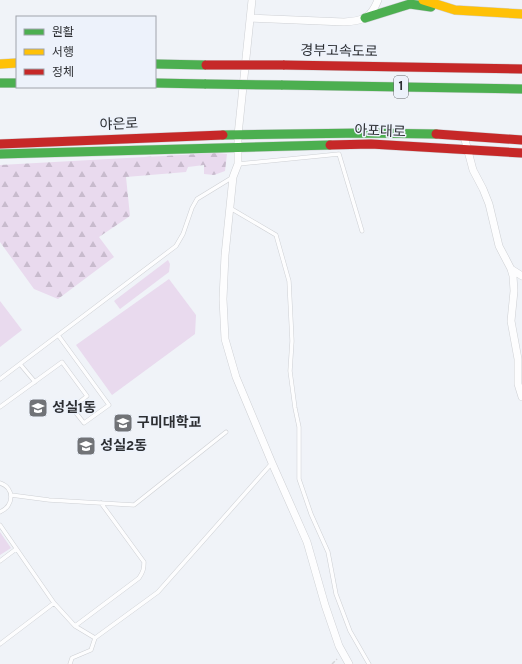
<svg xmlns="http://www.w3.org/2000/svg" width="522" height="664" font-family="Overpass,'Noto Sans KR',sans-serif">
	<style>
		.forest { fill: url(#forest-firs) }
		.green { fill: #e9daee }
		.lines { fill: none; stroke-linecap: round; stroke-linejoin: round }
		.lane-casing { stroke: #ced0d4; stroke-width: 4.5 }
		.street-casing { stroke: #ced0d4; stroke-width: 8 }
		.fast-casing { stroke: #ced0d4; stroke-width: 10 }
		.slow-casing { stroke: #ced0d4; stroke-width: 10 }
		.jam-casing { stroke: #ced0d4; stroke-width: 10 }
		.path { stroke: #d4d5d7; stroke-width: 1.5; stroke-dasharray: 4 2; stroke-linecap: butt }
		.lane { stroke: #fdfdfe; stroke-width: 3.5 }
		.street { stroke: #fdfdfe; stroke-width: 7 }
		.fast { stroke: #4caf50; stroke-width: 9 }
		.slow { stroke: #ffc107; stroke-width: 9 }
		.jam { stroke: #c62828; stroke-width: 9 }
		.fast-bridge-casing { stroke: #ced0d4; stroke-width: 10; stroke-linecap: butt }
		.jam-bridge-casing { stroke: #ced0d4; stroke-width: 10; stroke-linecap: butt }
		.fast-bridge { stroke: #4caf50; stroke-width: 9 }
		.jam-bridge { stroke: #c62828; stroke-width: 9 }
		.labels { text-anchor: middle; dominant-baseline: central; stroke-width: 3; stroke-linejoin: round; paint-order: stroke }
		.shield { fill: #edf2fb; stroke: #66696e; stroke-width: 1 }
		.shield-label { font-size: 13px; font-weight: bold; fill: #2c2e32 }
		.street-label { font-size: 14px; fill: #2c2e32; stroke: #edf2fb }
		.poi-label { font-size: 14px; font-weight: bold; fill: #2c2e32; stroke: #edf2fb; text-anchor: start }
	</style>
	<defs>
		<pattern id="forest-firs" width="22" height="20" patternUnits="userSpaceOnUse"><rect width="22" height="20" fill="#e9daee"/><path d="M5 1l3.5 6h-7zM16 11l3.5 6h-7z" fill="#c8bbcd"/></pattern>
	</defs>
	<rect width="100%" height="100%" fill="#f0f3f8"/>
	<path class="forest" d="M217,153L227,154L225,171L214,175L204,174V165L188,167L186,172L126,177L130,216L99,237L114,257L58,299L34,289L0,242V165Z"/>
	<path class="green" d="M168,260L170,264L169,272L120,309L114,301Z
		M169,279L196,315L195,334L112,395L76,345Z
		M0,301L22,330L0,347Z
		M0,532L11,548L0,555Z"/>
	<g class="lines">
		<g class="lane-casing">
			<path id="lane" d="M238,164L339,154L362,231
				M230,208L276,235L289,281L292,341L290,371L295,408L299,427V479L311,514L328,552L336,594L350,631L369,664
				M20,364L35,382
				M0,379L176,246L183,234L192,208L197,199L233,177
				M0,407L62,362L87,396L72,408L84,423L109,405L58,335
				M0,483C15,488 14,506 0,512
				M11,495L49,500L134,505L226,432
				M0,525L54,603L75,626L139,578C143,572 144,569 144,562L101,503
				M0,561L16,549
				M95,638L158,592L272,463
				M0,644L54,603
				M70,664L72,658L91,650L95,638L75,626"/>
		</g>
		<g class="street-casing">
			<path id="street" d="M252,0L238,135V164L233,177L225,255L223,299L225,339L236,377L272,463L307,542L325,605L339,646L349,664
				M250,18L344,22C363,21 371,18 378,0
				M464,136L473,170L483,189L489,204L499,246L511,269L513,276L514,291L511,321L518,359V384L522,397
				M511,269L522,276"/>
		</g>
		<g class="fast-casing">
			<path id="fast" d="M365,18L410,4L431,7
				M155,64L206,65
				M0,83H17
				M155,83L206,84
				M281,85L522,89
				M223,135L364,133L436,134
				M0,154L330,145"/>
		</g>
		<g class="slow-casing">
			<path id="slow" d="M423,0L455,10L522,14
				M0,64L17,63"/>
		</g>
		<g class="jam-casing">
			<path id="jam" d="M283,65L522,69
				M436,134L522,140
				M0,144L223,135
				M330,145L371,144L522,153"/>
		</g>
		<path class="path" d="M332,664L337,659"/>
		<use href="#lane" class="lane"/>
		<use href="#street" class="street"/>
		<use href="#fast" class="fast"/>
		<use href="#slow" class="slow"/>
		<use href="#jam" class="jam"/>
		<g class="fast-bridge-casing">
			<path id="fast-bridge" d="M206,84L281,85"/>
		</g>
		<g class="jam-bridge-casing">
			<path id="jam-bridge" d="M206,65H283"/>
		</g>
		<use href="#fast-bridge" class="fast-bridge"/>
		<use href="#jam-bridge" class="jam-bridge"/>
	</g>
	<defs>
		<g id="university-square" transform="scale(1)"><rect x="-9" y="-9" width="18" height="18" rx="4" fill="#717377" stroke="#edf2fb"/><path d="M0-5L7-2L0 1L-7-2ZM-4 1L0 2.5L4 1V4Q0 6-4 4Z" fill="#fff"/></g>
	</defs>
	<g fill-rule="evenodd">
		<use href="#university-square" x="38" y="408"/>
		<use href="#university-square" x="123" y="423"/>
		<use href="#university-square" x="86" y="446"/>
	</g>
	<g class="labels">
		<rect class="shield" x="394" y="76" width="14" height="22" rx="3"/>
		<g class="shield-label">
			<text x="401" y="87">1</text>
		</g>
		<g class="street-label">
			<text transform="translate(339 52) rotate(1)">경부고속도로</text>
			<text transform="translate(119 125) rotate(-2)">야은로</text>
			<text transform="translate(380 132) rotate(2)">아포대로</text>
		</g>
		<g class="poi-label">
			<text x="52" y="408">성실1동</text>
			<text x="137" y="423">구미대학교</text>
			<text x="100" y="446">성실2동</text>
		</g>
	</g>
	<rect x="16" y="16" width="140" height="72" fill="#edf2fb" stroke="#a0a4ab"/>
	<rect x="24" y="29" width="20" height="6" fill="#4caf50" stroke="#a0a4ab"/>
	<text x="52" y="36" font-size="12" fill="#2c2e32">원활</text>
	<rect x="24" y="49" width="20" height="6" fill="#ffc107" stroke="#a0a4ab"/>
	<text x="52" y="56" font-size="12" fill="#2c2e32">서행</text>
	<rect x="24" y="69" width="20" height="6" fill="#c62828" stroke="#a0a4ab"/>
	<text x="52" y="76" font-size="12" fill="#2c2e32">정체</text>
</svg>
